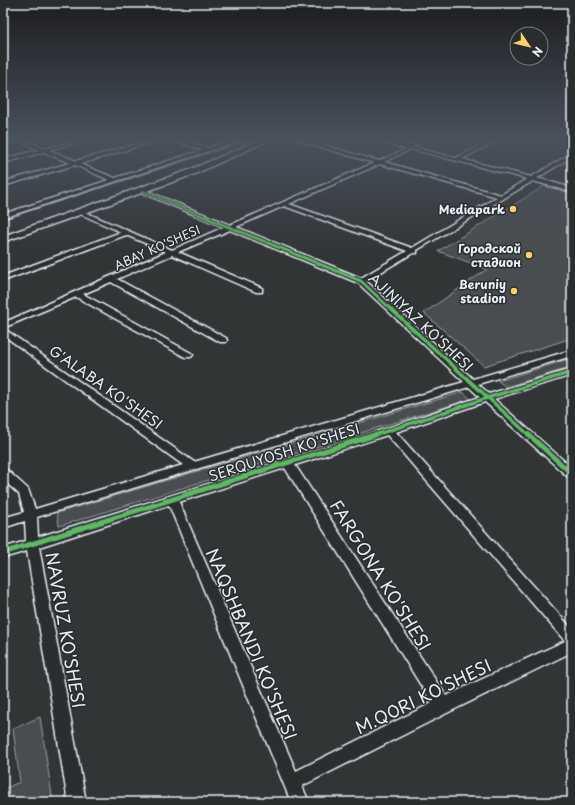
<svg xmlns="http://www.w3.org/2000/svg" width="575" height="805" font-family="'Playpen Sans',sans-serif">
	<style>
		.green { fill: #494d4f; stroke: #989fa4 }
		.lines { fill: none; stroke-linecap: round; stroke-linejoin: round }
		.stream-far1 { stroke: #9fa5aa; stroke-width: 1.5 }
		.stream { stroke: #9fa5aa; stroke-width: 2 }
		.minor-casing { stroke: #e8f1f8; stroke-width: 3 }
		.major-casing { stroke: #e8f1f8; stroke-width: 3 }
		.minor { fill: #2a2d2e; fill-rule: evenodd }
		.major { fill: #2a2d2e; fill-rule: evenodd }
		.cycleway-far3-casing { stroke: #2a2d2e; stroke-width: 4 }
		.cycleway-far2-casing { stroke: #2a2d2e; stroke-width: 5 }
		.cycleway-far1-casing { stroke: #2a2d2e; stroke-width: 6 }
		.cycleway-casing { stroke: #2a2d2e; stroke-width: 8 }
		.cycleway-far3 { stroke: #5cba63; stroke-width: 2.5 }
		.cycleway-far2 { stroke: #5cba63; stroke-width: 3 }
		.cycleway-far1 { stroke: #5cba63; stroke-width: 3.5 }
		.cycleway { stroke: #5cba63; stroke-width: 5 }
		.poi-dot { fill: #ffd166; stroke: #2a2d2e; stroke-width: 1.5 }
		.labels { text-anchor: middle; dominant-baseline: central; stroke-width: 3; stroke-linejoin: round; paint-order: stroke }
		.far-poi-label { font-size: 12px; font-weight: bold; fill: #e8f1f8; stroke: #2a2d2e; text-anchor: end }
		.far-street-label { font-size: 12px; fill: #e8f1f8; stroke: #2a2d2e }
		.street-label { font-size: 14px; fill: #e8f1f8; stroke: #2a2d2e }
		.near-street-label { font-size: 17px; fill: #e8f1f8; stroke: #2a2d2e }
	</style>
	<rect width="100%" height="100%" fill="#323536"/>
	<filter id="ink" filterUnits="userSpaceOnUse"><feTurbulence type="fractalNoise" baseFrequency=".025" numOctaves="2"/><feDisplacementMap in="SourceGraphic" scale="8" xChannelSelector="R" yChannelSelector="G"/><feConvolveMatrix kernelMatrix="1 2 1 2 8 2 1 2 1" color-interpolation-filters="sRGB"/></filter>
	<g filter="url(#ink)">
		<path class="green" d="M544,186L572,193V338L484,366L424,313L487,269L438,251Z
			M572,358V367L506,387L498,381Z
			M463,392L471,399L59,526L57,513Z
			M40,717L53,802H3V789L20,782L13,729Z"/>
		<g class="lines">
			<path class="stream-far1" d="M16,215L253,139"/>
			<path class="stream" d="M3,219L19,214"/>
			<g class="minor-casing">
				<path id="minor" d="M14,139V140L3,142V140Z
					M17,139C27,139 34,146 44,148C51,149 75,139 87,139L49,150L76,161L154,139H162L80,164L115,178L203,150L169,139H177L208,148L233,140L236,142L3,218V214L109,180L75,165L3,186V182L70,163L44,152L3,163V159L39,150Z
					M294,139H302L379,161L406,149L375,139C386,139 398,145 407,145C414,145 420,139 428,139L412,147L456,158L494,139H500L462,159L531,177L572,153V157L537,178L572,188V192L533,181L417,250V253H413L366,281L473,379L572,350V356L478,384L489,394L572,369V375L494,399L572,468V478L568,477L485,402L396,432L572,629V652L449,712L302,786L309,802H291L169,505L39,547L86,802H68L27,551L3,558V548L26,541L25,521L3,528V518L24,512L19,494L3,480V469L7,470L28,489L35,509L183,465L3,335V323L166,252L126,235L3,281V276L121,232L78,213L77,212L80,210L172,250L224,227L140,192V190H144L230,225L374,163ZM411,149L527,179L501,195L384,162ZM380,164L497,197L412,248L289,204ZM284,206L407,251L361,278L236,227ZM230,230L358,283L464,382L194,462L3,328L76,297L185,357H191L193,355L191,353L83,294L111,282L220,342H226L227,340L226,338L117,279L172,255L256,292H262V288L178,252ZM469,387L480,397L385,429L38,537L37,517ZM387,435L565,641L446,696L295,465ZM285,468L432,703L296,771L179,502Z"/>
			</g>
			<g class="major-casing">
				<path id="major" d="M262,139H271L195,174L3,242V236L189,170Z"/>
			</g>
			<use href="#minor" class="minor"/>
			<use href="#major" class="major"/>
			<g class="cycleway-far3-casing">
				<path id="cycleway-far3" d="M142,191L200,215"/>
			</g>
			<g class="cycleway-far2-casing">
				<path id="cycleway-far2" d="M197,214L361,281L394,312"/>
			</g>
			<g class="cycleway-far1-casing">
				<path id="cycleway-far1" d="M393,311L530,436
					M372,436L487,398L572,372"/>
			</g>
			<g class="cycleway-casing">
				<path id="cycleway" d="M529,435L572,474
					M3,553L375,435"/>
			</g>
			<use href="#cycleway-far3" class="cycleway-far3"/>
			<use href="#cycleway-far2" class="cycleway-far2"/>
			<use href="#cycleway-far1" class="cycleway-far1"/>
			<use href="#cycleway" class="cycleway"/>
		</g>
	</g>
	<linearGradient id="sky" x2="0" y2="1"><stop stop-color="#1c1d1e"/><stop offset="0.55" stop-color="#49515d"/><stop offset="1" stop-color="#49515d" stop-opacity="0"/></linearGradient>
	<rect width="575" height="252" fill="url(#sky)"/>
	<g class="poi-dot">
		<circle cx="513" cy="209" r="4"/>
		<circle cx="529" cy="255" r="4"/>
		<circle cx="514" cy="291" r="4"/>
	</g>
	<g class="labels">
		<g class="far-poi-label">
			<text x="505" y="209">Mediapark</text>
			<text x="521" y="248">Городской<tspan x="521" dy="14">стадион</tspan></text>
			<text x="506" y="284">Beruniy<tspan x="506" dy="14">stadion</tspan></text>
		</g>
		<g class="far-street-label">
			<text transform="translate(157 247) rotate(-24)">ABAY KO'SHESI</text>
		</g>
		<g class="street-label">
			<text transform="translate(421 322) rotate(43)">AJINIYAZ KO'SHESI</text>
			<text transform="translate(106 387) rotate(35)">G'ALABA KO'SHESI</text>
			<text transform="translate(284 452) rotate(-18)">SERQUYOSH KO'SHESI</text>
		</g>
		<g class="near-street-label">
			<text transform="translate(381 575) rotate(58)">FARGONA KO'SHESI</text>
			<text transform="translate(66 630) rotate(80)">NAVRUZ KO'SHESI</text>
			<text transform="translate(252 644) rotate(67)">NAQSHBANDI KO'SHESI</text>
			<text transform="translate(423 696) rotate(-26)">M.QORI KO'SHESI</text>
		</g>
	</g>
	<rect width="575" height="805" fill="none" stroke="#2a2d2e" stroke-width="16"/>
	<rect x="8" y="8" width="559" height="789" fill="none" stroke="#e8f1f8" stroke-width="1.5" filter="url(#ink)"/>
	<g transform="translate(529 46) rotate(125)"><circle r="19" fill="#2a2d2e" stroke="#767b7f"/>
	<path d="M0-3L7 15L0 10L-7 15Z" fill="#ffd166"/>
	<text y="-6" font-size="11" font-weight="bold" text-anchor="middle" fill="#e8f1f8">N</text>
	</g>
</svg>
